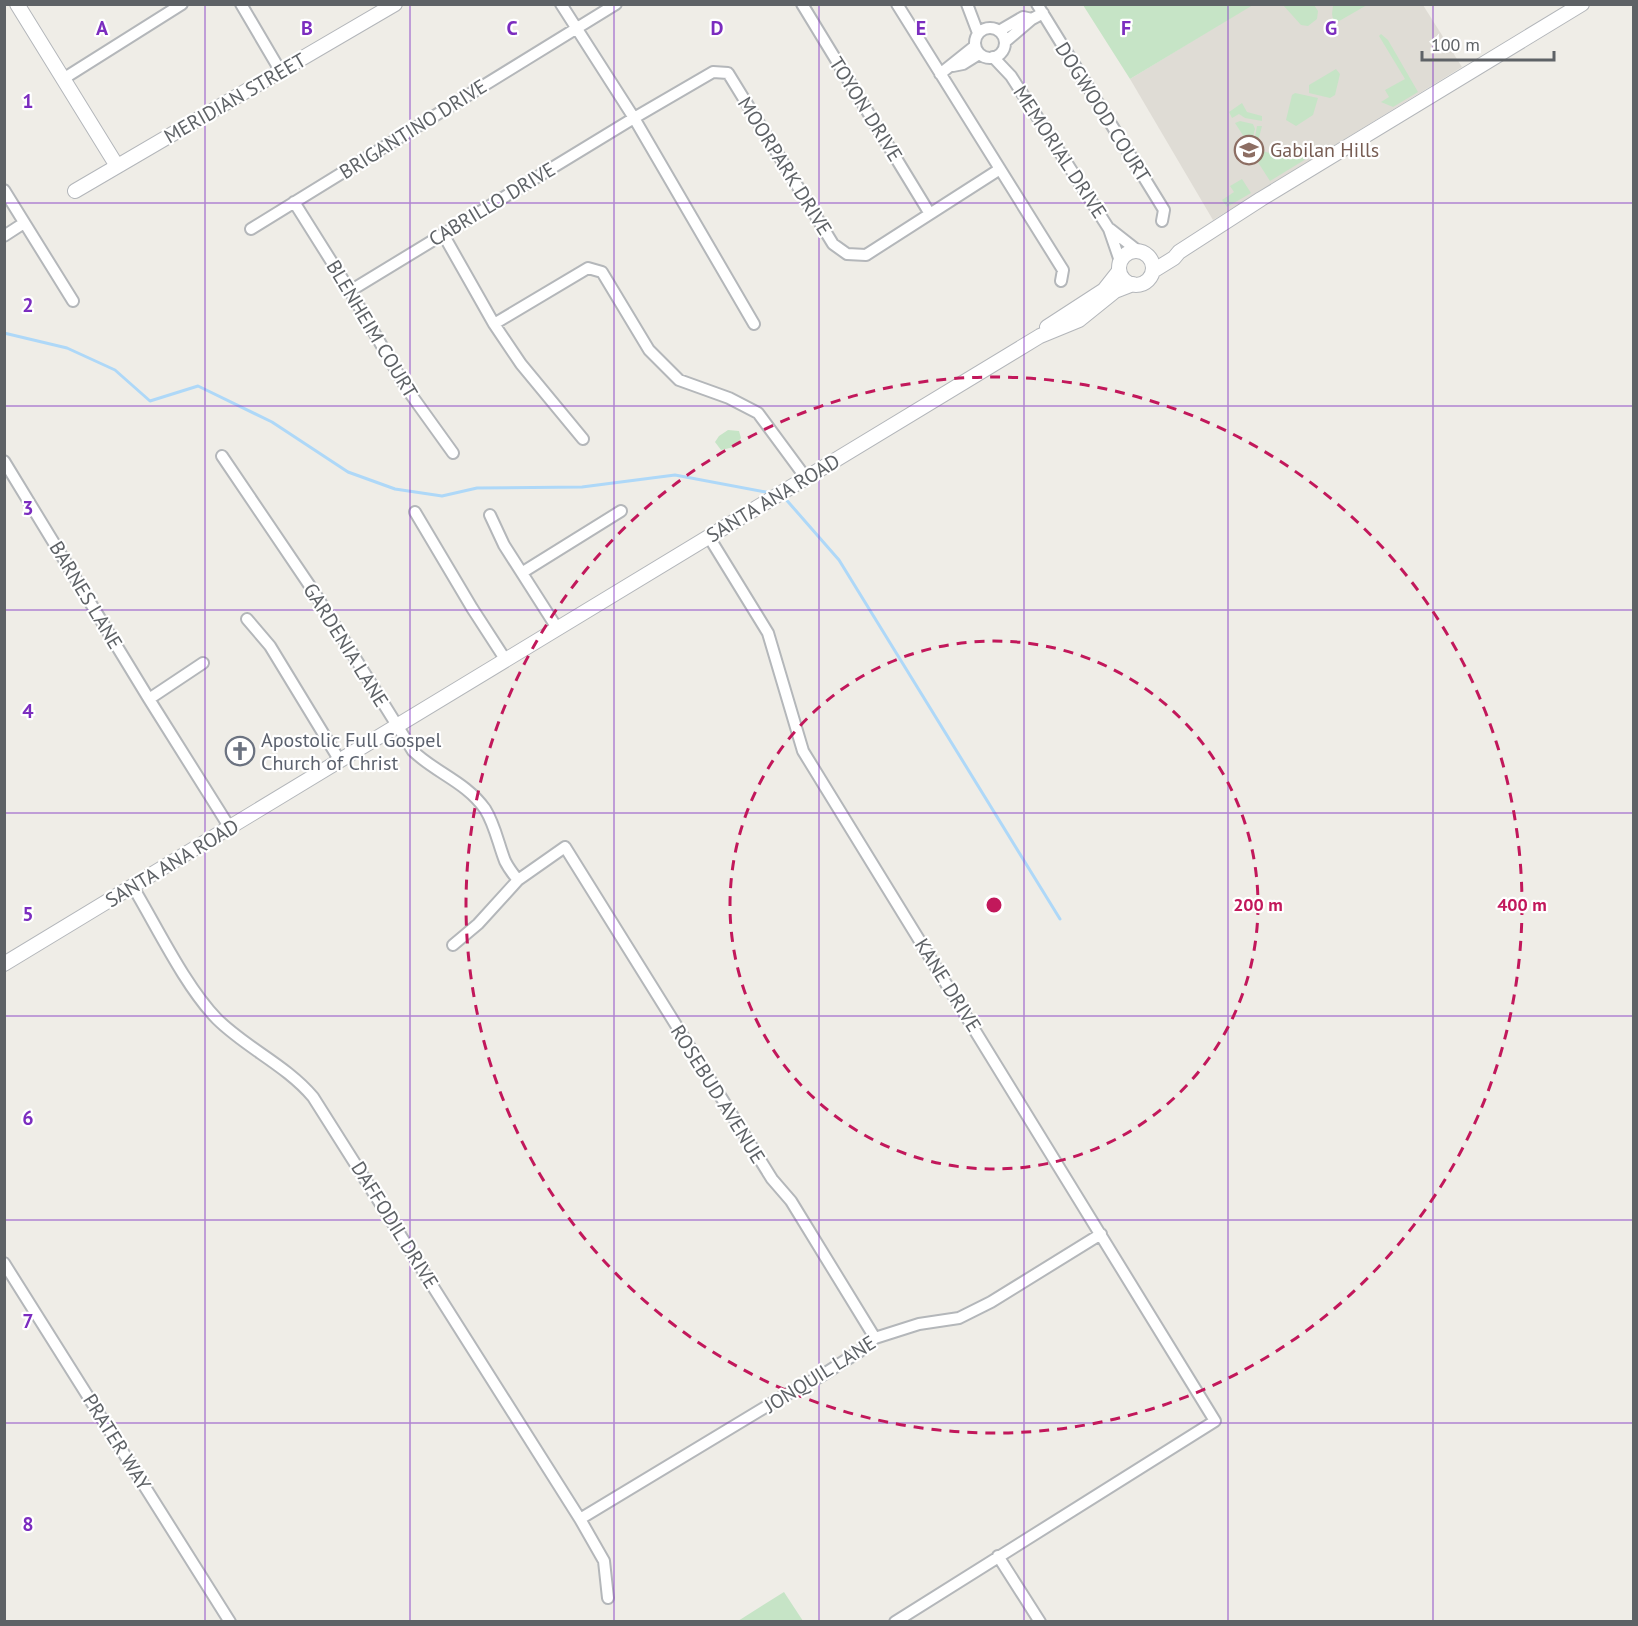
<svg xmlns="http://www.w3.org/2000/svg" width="1638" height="1626" font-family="'PT Sans',sans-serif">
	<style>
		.education { fill: #dfdcd5 }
		.green { fill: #c6e4c6 }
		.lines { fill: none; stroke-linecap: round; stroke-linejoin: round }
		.stream { stroke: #aed8f8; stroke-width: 3 }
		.street-casing { stroke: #b4b7ba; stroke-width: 14 }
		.secondary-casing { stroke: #b3b6ba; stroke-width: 16 }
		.street { stroke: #fff; stroke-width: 10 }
		.secondary { stroke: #fff; stroke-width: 14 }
		.grid { fill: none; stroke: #7b2cbf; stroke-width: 1.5; stroke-opacity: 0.55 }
		.ring { fill: none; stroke: #c2185b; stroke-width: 3; stroke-dasharray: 10 8 }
		.labels { text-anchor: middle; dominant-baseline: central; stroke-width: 4.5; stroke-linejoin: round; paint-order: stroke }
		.street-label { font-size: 20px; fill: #5e6266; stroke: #fff }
		.education-label { font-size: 20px; fill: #785e54; stroke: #fff; text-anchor: start }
		.worship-label { font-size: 20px; fill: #5b616d; stroke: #fff; text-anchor: start }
		.grid-label { font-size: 20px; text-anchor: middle; font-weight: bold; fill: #7b2cbf; stroke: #fff; stroke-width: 4.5; stroke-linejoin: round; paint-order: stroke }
		.centre { fill: #c2185b; stroke: #fff; stroke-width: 3 }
		.ring-label { font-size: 18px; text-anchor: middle; font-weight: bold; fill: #c2185b; stroke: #fff; stroke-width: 4.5; stroke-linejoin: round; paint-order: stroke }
	</style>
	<rect width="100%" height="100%" fill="#efede7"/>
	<path class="education" d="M1253,4L1423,5L1462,67L1213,220L1130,79Z"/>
	<path class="green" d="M1083,5H1253L1130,79Z
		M1283,5H1314L1318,11L1317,19L1308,26L1301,25Z
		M1333,5V4L1367,5L1334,24L1332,14Z
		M1381,34L1388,40L1418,92L1393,107L1381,102L1389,97L1385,90L1405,79L1379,36Z
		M1336,69L1340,74L1335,95L1330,98L1309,93V85Z
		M1295,93L1318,98L1313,115L1296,126L1286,120L1292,95Z
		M1242,103L1247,112L1262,116V121L1245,118L1239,114L1232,118L1229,112Z
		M1240,121L1253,124L1255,129L1252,141L1248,143L1235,123Z
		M1257,126H1262L1256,149L1279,156L1281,151L1285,152L1293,147L1295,150L1306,148V159L1270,181L1252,153Z
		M1242,179L1251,193L1227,207L1222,200L1234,192L1230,186Z
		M728,430L739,431L741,438L734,447L721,450L715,442L719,436Z
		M784,1592L803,1621H738Z"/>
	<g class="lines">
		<path class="stream" d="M4,333L67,348L115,370L150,401L198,386L272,422L348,472L395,489L442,496L477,488L582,487L675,475L771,493
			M783,496L839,560L1060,919"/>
		<g class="street-casing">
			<path id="street" d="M241,4L281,72
				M561,4L634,118L754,324
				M802,4L930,214
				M897,4L1063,270L1061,281
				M967,4L978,33
				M1037,4L1164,210L1162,221
				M975 43a15 15 0 1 1 30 0a15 15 0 1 1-30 0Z
				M999,31L1023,17L1032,19
				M1005,42L1032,19L1043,13
				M993,57L1011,76L1109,229L1120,261
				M953,66L963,64L979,54
				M940,74L975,46
				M63,79L182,4
				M4,190L73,301
				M294,202L350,291L407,389L453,453
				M251,229L616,4
				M1110,229L1138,251
				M443,234L494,324L521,364L583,439
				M4,236L24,223
				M350,291L634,118L713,72L728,73L833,244L847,254L866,255L1000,169
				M494,324L588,268L602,272L649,350L679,380L729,398L758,413L806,478
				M222,456L314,592L413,751C436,773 466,782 485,809C495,825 498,843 505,861C508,867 513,874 518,880
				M4,461L149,699L230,828
				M415,512L472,608L505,659
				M490,515L504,545L557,628
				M709,537L768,633L803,751L1215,1421L895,1622
				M523,572L621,511
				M247,619L270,646L340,761
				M149,699L203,663
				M133,887C157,927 185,986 217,1019C246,1048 286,1065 313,1097L580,1519L604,1561L608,1598
				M453,945L478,924L518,880L565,847L772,1179L791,1201L875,1338
				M4,1263L230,1622
				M580,1519L782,1397L821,1376L860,1351L875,1338L919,1324L959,1318L991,1302L1101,1234
				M998,1556L1040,1622"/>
		</g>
		<g class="secondary-casing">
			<path id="secondary" d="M17,4L117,166
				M75,191L395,4
				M1119 268a17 17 0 1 1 34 0a17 17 0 1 1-34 0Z
				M1153,271L1174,258L1179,252L1261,199L1582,4
				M1047,327L1104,290L1119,271
				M4,964L1040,336L1079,320L1115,291L1133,284"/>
		</g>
		<use href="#street" class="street"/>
		<use href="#secondary" class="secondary"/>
	</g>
	<path class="grid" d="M205,4V1622M410,4V1622M614,4V1622M819,4V1622M1024,4V1622M1228,4V1622M1433,4V1622M4,203H1634M4,406H1634M4,610H1634M4,813H1634M4,1016H1634M4,1220H1634M4,1423H1634"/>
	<g class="ring">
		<circle cx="994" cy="905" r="264"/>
		<circle cx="994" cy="905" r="528"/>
	</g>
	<defs>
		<g id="school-ring" transform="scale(1.5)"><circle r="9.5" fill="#fff" stroke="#8d6e63" stroke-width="1.5"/><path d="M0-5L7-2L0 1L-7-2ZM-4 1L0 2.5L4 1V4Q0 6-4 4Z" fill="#8d6e63"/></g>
		<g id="church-ring" transform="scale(1.5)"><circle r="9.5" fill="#fff" stroke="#6b7280" stroke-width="1.5"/><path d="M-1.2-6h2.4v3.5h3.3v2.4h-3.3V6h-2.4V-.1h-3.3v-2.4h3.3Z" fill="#6b7280"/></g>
	</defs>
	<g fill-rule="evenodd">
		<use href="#school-ring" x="1249" y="150"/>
		<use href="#church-ring" x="240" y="751"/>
	</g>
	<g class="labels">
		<g class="street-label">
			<text transform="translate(235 98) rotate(-30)">MERIDIAN STREET</text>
			<text transform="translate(866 109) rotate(58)">TOYON DRIVE</text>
			<text transform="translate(1103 112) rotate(58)">DOGWOOD COURT</text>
			<text transform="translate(413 129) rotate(-32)">BRIGANTINO DRIVE</text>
			<text transform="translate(1060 152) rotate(57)">MEMORIAL DRIVE</text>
			<text transform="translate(785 166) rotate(58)">MOORPARK DRIVE</text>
			<text transform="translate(492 204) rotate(-31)">CABRILLO DRIVE</text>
			<text transform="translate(372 329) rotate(59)">BLENHEIM COURT</text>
			<text transform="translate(773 498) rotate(-31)">SANTA ANA ROAD</text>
			<text transform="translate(86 595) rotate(59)">BARNES LANE</text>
			<text transform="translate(346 645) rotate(58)">GARDENIA LANE</text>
			<text transform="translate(172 863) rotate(-31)">SANTA ANA ROAD</text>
			<text transform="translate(948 985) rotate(58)">KANE DRIVE</text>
			<text transform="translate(718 1094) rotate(58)">ROSEBUD AVENUE</text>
			<text transform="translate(395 1225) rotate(58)">DAFFODIL DRIVE</text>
			<text transform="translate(820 1374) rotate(-32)">JONQUIL LANE</text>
			<text transform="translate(117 1442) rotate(58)">PRATER WAY</text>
		</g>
		<g class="education-label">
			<text x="1270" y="150">Gabilan Hills</text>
		</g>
		<g class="worship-label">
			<text x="261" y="740">Apostolic Full Gospel<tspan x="261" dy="23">Church of Christ</tspan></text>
		</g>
	</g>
	<g class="grid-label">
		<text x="102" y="35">A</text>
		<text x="307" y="35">B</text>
		<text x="512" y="35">C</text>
		<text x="717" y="35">D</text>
		<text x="921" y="35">E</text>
		<text x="1126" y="35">F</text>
		<text x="1331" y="35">G</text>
		<text x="28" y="108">1</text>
		<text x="28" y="312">2</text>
		<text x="28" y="515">3</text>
		<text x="28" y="718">4</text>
		<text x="28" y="921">5</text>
		<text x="28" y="1125">6</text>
		<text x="28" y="1328">7</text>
		<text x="28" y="1531">8</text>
	</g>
	<circle cx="994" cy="905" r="9" class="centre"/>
	<g class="ring-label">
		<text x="1258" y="911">200 m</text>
		<text x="1522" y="911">400 m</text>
	</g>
	<rect width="1638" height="1626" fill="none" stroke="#5e6266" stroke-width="12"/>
	<path d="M1422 51v9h132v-9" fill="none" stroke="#5e6266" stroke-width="3"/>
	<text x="1431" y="51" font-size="18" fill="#5e6266" stroke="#ffffff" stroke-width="4.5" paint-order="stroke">100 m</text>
</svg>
